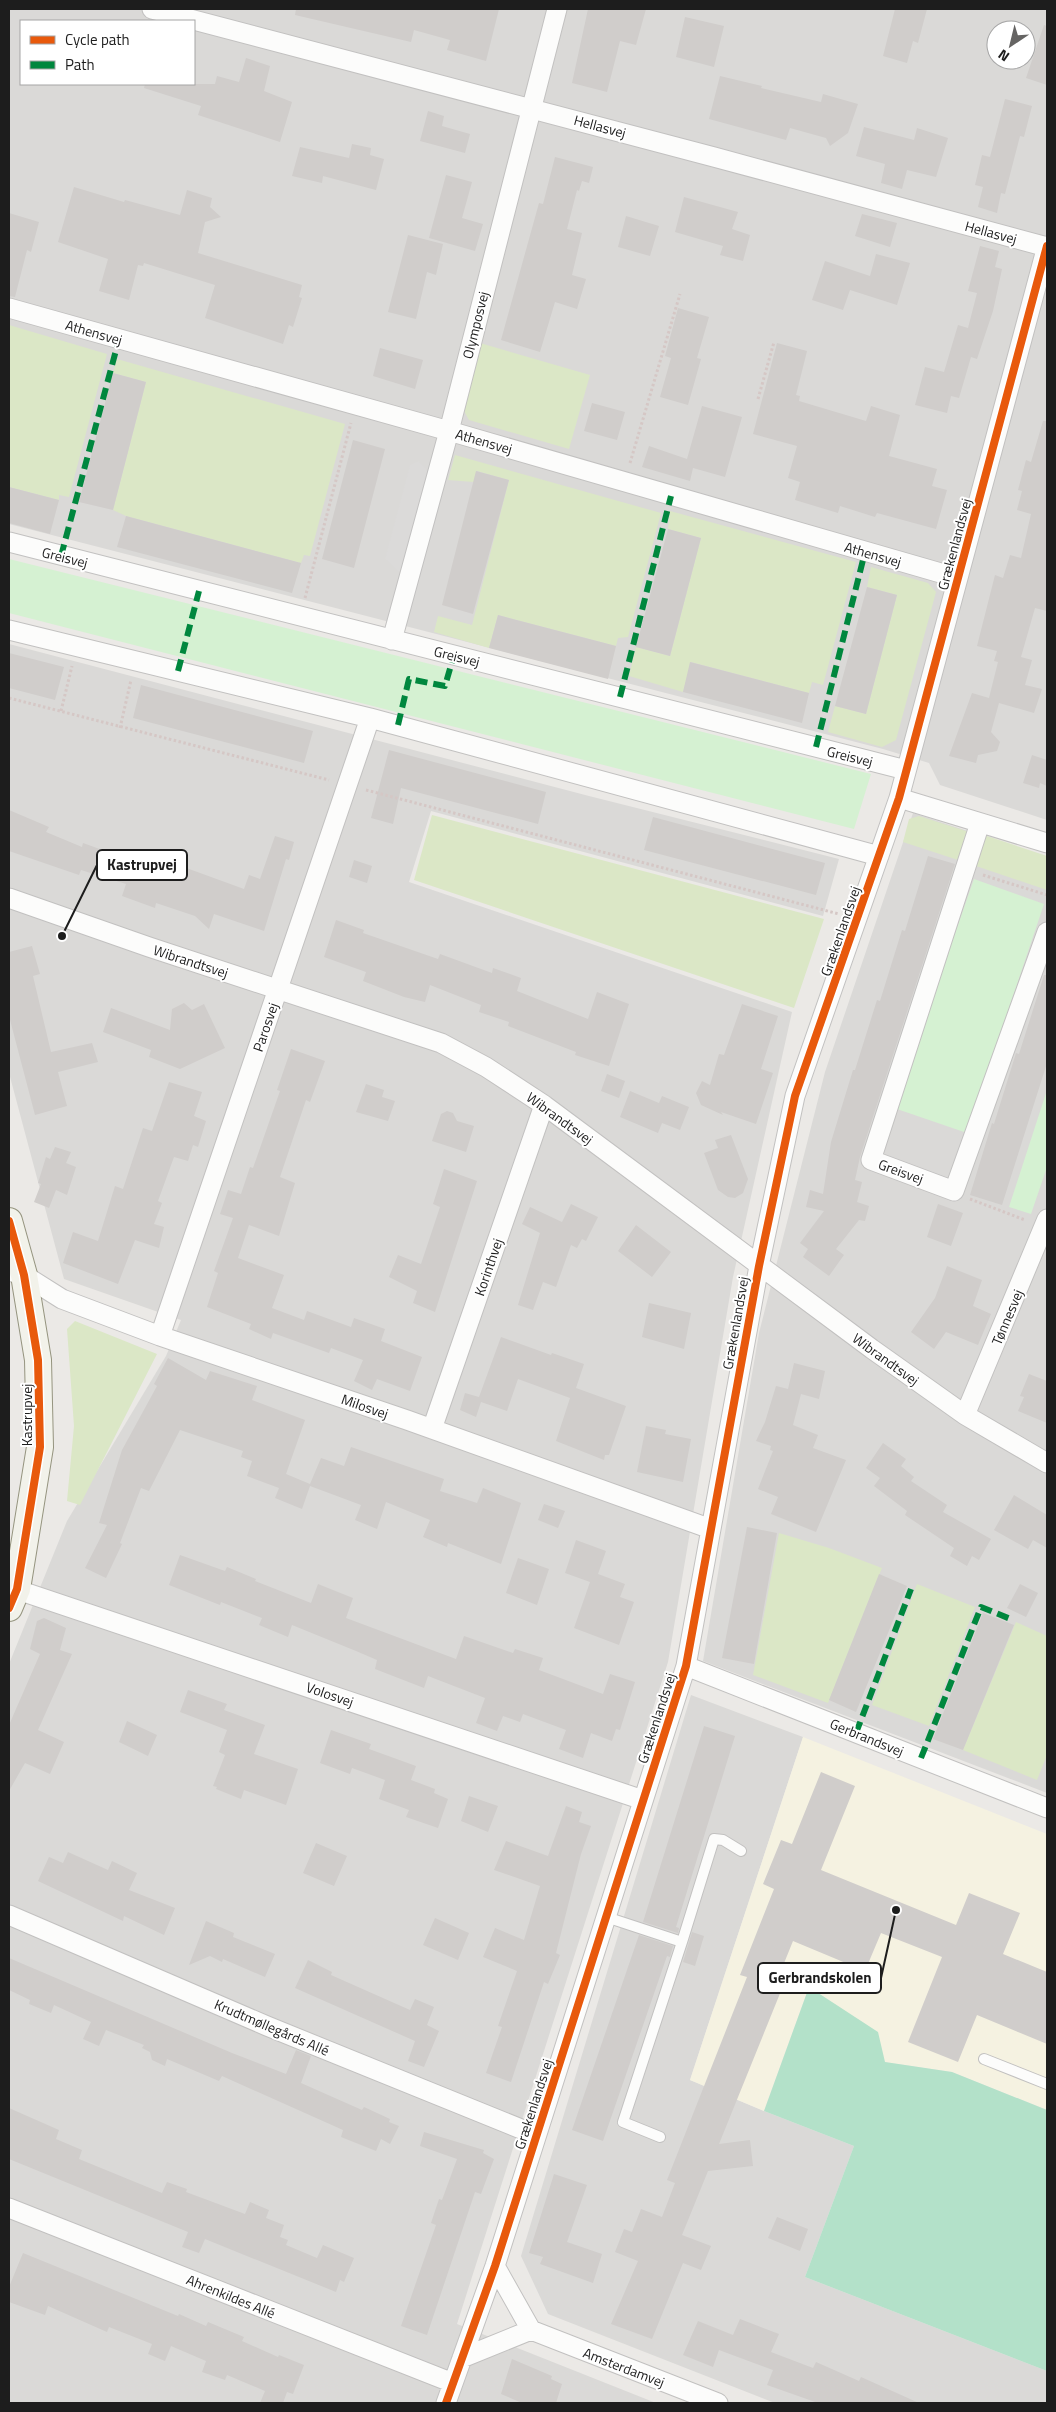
<svg xmlns="http://www.w3.org/2000/svg" width="1056" height="2412" font-family="'Titillium Web',sans-serif">
	<style>
		.residential { fill: #dad9d7; fill-rule: evenodd }
		.education { fill: #f5f2e1 }
		.grass { fill: #dbe7c6 }
		.park { fill: #d5f1d2 }
		.pitch { fill: #b3e1c9 }
		.parking { fill: #dbdad9 }
		.building { fill: #d0cdcb }
		.lines { fill: none; stroke-linecap: round; stroke-linejoin: round }
		.lane-casing { stroke: #c2c1c0; stroke-width: 12 }
		.street-casing { stroke: #c2c1c0; stroke-width: 21 }
		.secondary-casing { stroke: #95947f; stroke-width: 28 }
		.path { stroke: #d5c7c5; stroke-width: 3; stroke-dasharray: 2.5 2.5; stroke-linecap: butt }
		.lane { stroke: #fcfcfb; stroke-width: 10 }
		.street { stroke: #fcfcfb; stroke-width: 19 }
		.secondary { stroke: #f2f2ea; stroke-width: 26 }
		.quiet { stroke: #00873e; stroke-width: 6; stroke-dasharray: 12 6; stroke-linecap: butt }
		.cycleway-casing { stroke: #fff; stroke-width: 11 }
		.cycleway { stroke: #e8590c; stroke-width: 8 }
		.labels { text-anchor: middle; dominant-baseline: central; stroke-width: 4; stroke-linejoin: round; paint-order: stroke }
		.street-label { font-size: 14px; fill: #1d1d1d; stroke: #fff }
		.leader { fill: none; stroke: #1d1d1d; stroke-width: 2 }
		.callout-dot { fill: #1d1d1d; stroke: #fff; stroke-width: 2 }
		.callout { fill: #fff; stroke: #1d1d1d; stroke-width: 2 }
		.callout-label { font-size: 15px; text-anchor: middle; font-weight: bold; fill: #1d1d1d }
	</style>
	<rect width="100%" height="100%" fill="#ebe9e6"/>
	<path class="residential" d="M9,9H1047V820L940,785L929,763L883,749L9,524ZM21,21H194V84H21ZM996,30H1026V60H996Z
		M9,644L589,796L839,859L823,916L431,811L409,882L792,1012L733,1277L668,1662L457,2324L656,2403H9V1664L67,1521L166,1356L181,1320L64,1279L9,1073Z
		M913,813L1047,857V1793L703,1661L759,1333L825,1072Z
		M691,1695L803,1737L690,2080L764,2111L854,2146L805,2277L1047,2371V2403H775L548,2314L521,2256Z"/>
	<path class="education" d="M803,1737L1047,1834V2110L952,2072L884,2062L809,1987L764,2111L690,2080Z"/>
	<path class="grass" d="M9,325L107,354L69,497L59,495V500L9,487Z
		M480,343L590,375L569,449L469,420L464,411Z
		M117,359L345,424L310,556L304,555L301,563L126,516L113,510L146,382L113,373Z
		M455,455L661,513L628,637L618,638L616,646L498,615L489,648L434,632L438,616L472,625L509,480L477,471L474,482L448,480Z
		M670,511L856,562L823,685L812,682L809,693L691,662L683,692L629,676L636,647L670,656L701,538L668,529Z
		M871,567L928,583L936,592L896,740L882,747L828,732L835,706L866,714L897,595L867,587Z
		M432,815L824,919L794,1008L414,880Z
		M919,816L969,832L961,861L903,842L909,819Z
		M984,835L1047,856V890L973,865Z
		M75,1321L157,1354L80,1505L67,1501L74,1426L67,1329Z
		M779,1533L829,1548L882,1568L828,1703L753,1675Z
		M917,1584L975,1607L929,1726L872,1705Z
		M1016,1622L1047,1636V1755L1037,1780L963,1750Z"/>
	<path class="park" d="M9,559L871,774L854,829L9,613Z
		M974,879L1044,904L967,1133L894,1108Z
		M1047,1090V1167L1031,1214L1009,1207Z"/>
	<path class="pitch" d="M809,1987L878,2032L885,2062L952,2072L1047,2110V2371L805,2277L854,2146L764,2111Z"/>
	<path class="parking" d="M419,461L438,483L411,583L385,559L410,465Z"/>
	<path class="building" d="M296,9H499L486,61L447,50L450,40L414,30L411,42L295,15Z
		M588,9H646L636,45L620,41L607,92L572,83Z
		M895,9H927L918,43L913,41L907,63L883,56Z
		M685,17L724,26L714,67L676,57Z
		M1044,25L1047,26V85L1026,78Z
		M246,58L270,66L264,91L292,102L280,142L198,115L201,106L144,88L145,84H215L217,76L239,82Z
		M720,76L762,86L761,88L821,102L823,94L858,104L848,133L830,146L826,138L790,128L786,140L709,119Z
		M1005,99L1032,106L1024,137L1020,136L1005,194L1001,193L997,213L978,207L983,187L975,185L982,155L990,157Z
		M428,111L444,116L442,126L470,134L465,153L420,141Z
		M864,127L914,140L917,128L948,138L936,177L907,170L902,189L881,183L885,164L856,156Z
		M352,144L371,148L370,155L384,159L376,190L323,176L322,183L292,176L300,147L349,158Z
		M555,157L593,167L589,183L582,181L579,191L577,190L567,229L582,233L572,275L586,279L577,309L555,302L540,352L501,340L539,203L543,204Z
		M446,175L472,182L462,218L483,224L475,251L429,238Z
		M74,187L124,202L125,200L180,215L187,190L212,198L210,207L221,217L205,222L198,253L302,285L299,297L302,298L293,327L289,325L283,344L205,318L215,285L144,263L143,266L138,265L129,300L99,291L108,259L58,242Z
		M684,197L738,212L732,229L750,235L743,261L720,255L723,246L675,232Z
		M9,213L39,222L31,252L27,250L15,297L9,296Z
		M862,214L897,223L890,247L855,236Z
		M626,216L659,226L650,256L618,247Z
		M408,235L443,244L436,275L427,272L416,319L388,312Z
		M980,246L999,251L995,267L1002,269L993,311L977,359L971,357L959,398L951,396L947,413L915,405L925,367L944,372L958,325L968,328L977,293L968,291Z
		M876,254L910,263L897,305L850,290L843,310L812,300L825,261L870,276Z
		M678,308L709,317L697,358L701,359L688,405L660,397L671,358L665,356Z
		M777,343L807,351L796,395L800,396L799,401L866,421L871,406L900,415L889,456L937,469L932,486L947,490L936,529L877,513L875,517L840,506L838,513L795,500L800,482L788,478L797,446L753,434Z
		M380,348L423,360L415,389L373,376Z
		M113,373L146,382L113,510L79,502Z
		M592,403L625,412L617,440L584,431Z
		M702,406L742,417L725,477L693,468L690,481L642,467L649,446L687,459Z
		M1043,421H1047V611L1035,608L1021,657L1032,660L1025,685L1042,689L1034,713L999,703L991,732L1000,742L997,751L978,755L976,763L949,756L972,693L989,698L998,662L994,661L997,651L977,646L995,575L1003,578L1010,555L1021,558L1031,514L1017,510L1022,491L1018,490L1026,460L1031,462Z
		M353,440L385,449L354,568L322,559Z
		M476,471L509,480L473,614L442,605Z
		M9,487L59,500L50,534L9,523Z
		M126,516L301,563L292,593L117,547Z
		M668,529L701,538L670,656L636,647Z
		M867,587L897,595L866,714L835,706Z
		M498,615L616,646L608,679L489,648Z
		M9,653L64,667L55,700L9,688Z
		M690,662L809,693L802,723L683,692Z
		M141,685L313,731L304,763L133,718Z
		M389,750L546,792L538,824L401,788L393,824L371,818Z
		M1032,755L1047,760V786L1040,783L1039,788L1023,783Z
		M9,810L49,827L46,832L82,847L83,843L133,861L137,850L244,889L249,875L260,879L275,836L294,842L289,860L286,859L264,931L214,914L209,929L195,916L156,903L155,908L122,896L126,884L81,870L79,875L9,851Z
		M653,817L825,863L816,895L644,850Z
		M928,856L955,864L860,1157L855,1180L862,1182L857,1202L869,1206L865,1221L859,1220L836,1249L844,1255L829,1276L803,1257L808,1249L800,1243L824,1211L806,1207L810,1190L823,1194L831,1142L853,1070H855L877,1000L880,1001L902,930L905,931Z
		M354,860L372,866L367,883L349,877Z
		M336,920L364,930L363,933L438,959L440,954L492,973L493,968L521,978L517,991L588,1019L597,992L629,1004L609,1066L575,1055L576,1052L508,1026L509,1022L479,1012L481,1005L430,985L425,1002L404,997L363,981L366,972L324,957Z
		M32,946L40,974L33,976L51,1052L92,1043L98,1062L58,1072L67,1106L35,1115L9,1016V952Z
		M1044,975H1047V1063L1002,1205L970,1195L992,1123L994,1124L1016,1053L1019,1054Z
		M184,1003L192,1010L204,1004L225,1048L180,1069L149,1057L151,1050L103,1032L111,1008L170,1030L172,1009Z
		M742,1004L778,1016L761,1069L773,1073L756,1124L721,1112L723,1115L701,1105L696,1093L702,1081L710,1085L719,1054L724,1055Z
		M291,1049L325,1061L310,1102L306,1100L280,1177L295,1183L279,1236L249,1225L238,1258L284,1275L272,1308L304,1320L307,1311L351,1327L354,1318L385,1329L381,1341L422,1357L410,1391L377,1379L372,1390L354,1381L363,1360L331,1348L329,1353L273,1333L271,1339L249,1329L251,1324L207,1307L218,1273L214,1271L233,1218L220,1214L228,1190L241,1194L250,1167L253,1168L280,1091L277,1090Z
		M607,1074L625,1081L619,1098L601,1091Z
		M169,1082L202,1092L194,1116L206,1121L198,1147L193,1145L188,1161L174,1157L158,1201L162,1203L154,1224L164,1227L159,1248L135,1240L118,1284L63,1263L73,1232L98,1241L115,1186L123,1189L143,1128L152,1131Z
		M366,1084L384,1090L382,1097L395,1101L388,1121L356,1112Z
		M630,1091L659,1103L662,1096L689,1107L680,1130L662,1123L658,1133L620,1117Z
		M447,1111L453,1113L457,1121L474,1126L466,1152L432,1141L441,1114Z
		M731,1135L748,1179L743,1193L735,1198L728,1197L718,1190L704,1153L718,1148L715,1140Z
		M55,1147L71,1152L66,1163L76,1167L67,1195L56,1190L49,1208L34,1202L41,1184L38,1183L46,1157L50,1159Z
		M444,1169L477,1181L435,1312L413,1303L417,1291L389,1277L398,1255L421,1264L440,1207L433,1204Z
		M571,1204L598,1217L586,1241L582,1239L577,1248L571,1245L556,1287L543,1282L533,1310L518,1305L540,1233L522,1224L530,1207L562,1222Z
		M938,1204L963,1213L951,1246L927,1237Z
		M636,1225L671,1252L652,1277L618,1251Z
		M947,1266L982,1280L973,1306L991,1314L978,1345L946,1332L934,1349L911,1332L935,1298Z
		M649,1303L691,1313L684,1349L642,1337Z
		M501,1337L551,1355L552,1353L584,1364L576,1388L626,1406L609,1455H605L604,1460L556,1441L570,1398L518,1379L507,1411L481,1402L476,1417L460,1410L465,1393L479,1397Z
		M168,1358L206,1380L210,1371L257,1386L252,1400L305,1420L286,1474L310,1484L321,1458L344,1466L351,1447L444,1479L440,1491L477,1503L483,1488L521,1503L501,1564L448,1543L447,1547L423,1537L430,1520L386,1502L377,1529L355,1520L361,1505L310,1486L302,1509L275,1498L279,1488L247,1476L252,1461L241,1457L243,1451L180,1430L149,1491L141,1488L120,1543L122,1544L106,1578L85,1568L107,1525L99,1523L122,1450L157,1386L154,1384Z
		M794,1363L825,1371L819,1399L801,1394L793,1425L818,1435L813,1448L846,1460L816,1532L771,1514L778,1497L758,1489L773,1451L770,1450L771,1446L756,1441L765,1422L776,1386L788,1389Z
		M1029,1374L1047,1381V1423L1018,1411L1024,1397L1020,1396Z
		M646,1426L666,1430L665,1434L691,1439L683,1482L637,1472Z
		M883,1443L906,1459L901,1466L914,1477L911,1481L947,1505L943,1512L991,1539L979,1560L972,1556L967,1566L950,1556L954,1548L905,1515L907,1511L874,1486L880,1478L866,1468Z
		M1014,1495L1047,1515V1548L1033,1540L1028,1549L994,1530Z
		M544,1504L565,1511L558,1528L538,1520Z
		M747,1527L777,1533L754,1664L722,1658Z
		M576,1540L606,1551L598,1574L625,1584L620,1597L634,1602L619,1645L574,1628L590,1582L565,1573Z
		M180,1555L225,1571L227,1567L256,1579L255,1581L311,1603L318,1584L353,1598L346,1618L456,1659L464,1636L513,1653L515,1649L543,1658L539,1670L603,1694L610,1674L635,1682L620,1730L616,1729L612,1741L591,1733L583,1758L559,1749L566,1730L523,1714L520,1722L503,1716L497,1731L476,1723L485,1698L428,1676L424,1688L375,1669L377,1660L356,1651L292,1625L288,1637L259,1625L262,1618L221,1602L220,1605L169,1585Z
		M518,1558L549,1569L537,1605L506,1593Z
		M879,1574L907,1586L856,1712L829,1700Z
		M1020,1584L1038,1593L1026,1617L1007,1608Z
		M983,1613L1014,1625L963,1750L933,1739Z
		M44,1618L66,1628L60,1650L72,1654L38,1730L64,1742L50,1774L25,1763L9,1791V1725L40,1654L30,1649L37,1621Z
		M188,1690L227,1704L224,1710L265,1725L254,1754L298,1769L286,1805L244,1790L241,1799L216,1789L217,1787L213,1786L225,1755L219,1752L227,1730L180,1712Z
		M127,1721L157,1735L148,1756L119,1742Z
		M704,1726L735,1736L676,1927L679,1928L678,1933L643,1922Z
		M331,1730L371,1744L369,1749L416,1766L411,1780L435,1789L434,1793L448,1799L438,1828L406,1817L409,1810L379,1799L385,1780L352,1768L350,1774L320,1763Z
		M821,1772L855,1786L821,1870L956,1925L969,1893L1020,1913L1003,1954L1047,1972V2044L977,2015L958,2062L908,2042L942,1957L881,1933L865,1971L793,1941L774,1988L781,1991L719,2144L750,2140L753,2166L708,2171L682,2235L711,2246L701,2270L683,2263L652,2339L611,2324L638,2261L615,2252L624,2229L632,2232L641,2209L662,2217L675,2183L667,2180L747,1977L740,1975L774,1889L763,1884L781,1840L792,1844Z
		M469,1796L498,1806L488,1832L461,1821Z
		M566,1806L582,1812L579,1822L591,1826L581,1854L556,1953L560,1955L548,1984L544,1982L511,2082L486,2073L502,2027L498,2026L517,1971L483,1957L495,1928L524,1940L540,1886L494,1870L506,1841L548,1856Z
		M316,1843L347,1856L334,1886L303,1873Z
		M68,1852L108,1870L112,1861L137,1873L129,1890L175,1908L164,1935L124,1916L123,1921L38,1881L49,1857L63,1863Z
		M435,1918L469,1933L458,1960L423,1945Z
		M206,1921L234,1933L233,1937L275,1954L265,1977L223,1959L222,1962L210,1956L189,1965Z
		M692,1932L704,1936L695,1966L683,1962Z
		M639,1935L673,1946L670,1957L667,1956L603,2141L572,2130Z
		M9,1958L232,2053L286,2074L296,2050L311,2056L301,2083L362,2110L364,2107L390,2119L389,2122L399,2126L390,2144L381,2139L376,2151L341,2137L343,2130L222,2076L219,2081L167,2059L165,2066L152,2060L150,2052L142,2048L144,2045L106,2030L99,2046L83,2039L91,2022L54,2005L51,2013L29,2004L30,2000L9,1990Z
		M308,1960L332,1972L331,1975L410,2010L415,1999L434,2007L427,2025L439,2031L424,2067L408,2061L415,2041L295,1988Z
		M9,2108L59,2130L56,2139L82,2150L79,2159L162,2193L167,2182L187,2189L186,2192L245,2214L250,2202L269,2210L266,2218L284,2225L280,2237L288,2240L286,2245L317,2258L323,2245L354,2258L344,2282L340,2280L336,2292L205,2239L199,2253L182,2247L188,2232L9,2159Z
		M424,2132L484,2150L483,2153L494,2159L481,2194L475,2192L427,2335L401,2326L436,2225L431,2223L439,2199L442,2200L457,2159L420,2146Z
		M554,2174L587,2185L567,2242L602,2254L593,2283L540,2264L543,2257L529,2253Z
		M777,2217L808,2229L800,2251L768,2238Z
		M23,2253L178,2316L179,2314L206,2326L208,2322L244,2337L242,2341L278,2357L279,2355L304,2365L293,2394L287,2392L283,2403H260L265,2391L227,2375L225,2380L202,2372L206,2361L171,2346L165,2361L148,2354L152,2344L109,2327L107,2332L48,2306L45,2315L9,2302V2287Z
		M740,2319L779,2334L771,2352L813,2368L816,2362L859,2381L861,2377L919,2403H818L767,2385L773,2370L719,2350L713,2367L683,2355L698,2321L733,2335Z
		M512,2359L552,2376L551,2379L562,2384L556,2403H522L501,2394Z"/>
	<g class="lines">
		<g class="lane-casing">
			<path id="lane" d="M606,1917L682,1942L623,2122L660,2137
				M682,1942L714,1839L723,1840L741,1851
				M984,2059L1047,2084"/>
		</g>
		<g class="street-casing">
			<path id="street" d="M152,9L714,157L1047,247
				M9,308L449,431L958,578
				M9,542L906,770
				M9,630L370,718L879,856
				M392,640L449,431L557,9
				M899,798L1047,843
				M980,823L871,1160L954,1191L1047,932
				M9,898L149,947L441,1043L486,1067L544,1105L872,1349L965,1415L1047,1463
				M9,1271L24,1275L62,1299L160,1336L407,1420L711,1529
				M160,1336L370,718
				M965,1415L1047,1219
				M432,1429L544,1105
				M9,1587L643,1800
				M686,1666L1047,1808
				M9,1915L267,2026L536,2135
				M9,2208L453,2383
				M495,2266L531,2330L718,2403
				M462,2358L531,2330
				M446,2403L495,2266L686,1666L759,1266L795,1096L899,798L1047,246"/>
		</g>
		<g class="secondary-casing">
			<path id="secondary" d="M9,1221L24,1275L38,1360L40,1447L17,1589L9,1608"/>
		</g>
		<path class="path" d="M758,399L774,342
			M630,463L680,294
			M305,598L351,423
			M9,698L329,780
			M61,711L72,666
			M120,728L131,680
			M366,790L839,914
			M983,875L1047,895
			M970,1199L1025,1220"/>
		<use href="#lane" class="lane"/>
		<use href="#street" class="street"/>
		<use href="#secondary" class="secondary"/>
		<path class="quiet" d="M61,556L119,339
			M178,671L199,591
			M620,697L671,496
			M398,725L409,679L445,686L454,655
			M816,747L865,552
			M856,1733L911,1589
			M921,1758L981,1607L1013,1620"/>
		<g class="cycleway-casing">
			<path id="cycleway" d="M9,1221L24,1275L38,1360L40,1447L17,1589L9,1608
				M446,2403L495,2266L686,1666L759,1266L795,1096L899,798L1047,246"/>
		</g>
		<use href="#cycleway" class="cycleway"/>
	</g>
	<g class="labels">
		<g class="street-label">
			<text transform="translate(600 126) rotate(15)">Hellasvej</text>
			<text transform="translate(991 232) rotate(15)">Hellasvej</text>
			<text transform="translate(475 325) rotate(-76)">Olymposvej</text>
			<text transform="translate(94 332) rotate(16)">Athensvej</text>
			<text transform="translate(484 441) rotate(16)">Athensvej</text>
			<text transform="translate(954 544) rotate(-75)">Grækenlandsvej</text>
			<text transform="translate(873 554) rotate(16)">Athensvej</text>
			<text transform="translate(65 557) rotate(14)">Greisvej</text>
			<text transform="translate(457 656) rotate(14)">Greisvej</text>
			<text transform="translate(850 756) rotate(14)">Greisvej</text>
			<text transform="translate(840 931) rotate(-71)">Grækenlandsvej</text>
			<text transform="translate(191 961) rotate(18)">Wibrandtsvej</text>
			<text transform="translate(265 1027) rotate(-71)">Parosvej</text>
			<text transform="translate(560 1118) rotate(36)">Wibrandtsvej</text>
			<text transform="translate(901 1171) rotate(20)">Greisvej</text>
			<text transform="translate(488 1267) rotate(-71)">Korinthvej</text>
			<text transform="translate(1007 1317) rotate(-67)">Tønnesvej</text>
			<text transform="translate(735 1323) rotate(-80)">Grækenlandsvej</text>
			<text transform="translate(886 1359) rotate(36)">Wibrandtsvej</text>
			<text transform="translate(365 1406) rotate(19)">Milosvej</text>
			<text transform="translate(26 1415) rotate(-90)">Kastrupvej</text>
			<text transform="translate(330 1694) rotate(19)">Volosvej</text>
			<text transform="translate(656 1718) rotate(-72)">Grækenlandsvej</text>
			<text transform="translate(867 1737) rotate(22)">Gerbrandsvej</text>
			<text transform="translate(272 2027) rotate(23)">Krudtmøllegårds Allé</text>
			<text transform="translate(533 2104) rotate(-72)">Grækenlandsvej</text>
			<text transform="translate(231 2296) rotate(22)">Ahrenkildes Allé</text>
			<text transform="translate(624 2367) rotate(21)">Amsterdamvej</text>
		</g>
	</g>
	<path class="leader" d="M62 936L97 865M896 1910L881 1978"/>
	<g class="callout-dot">
		<circle cx="62" cy="936" r="5"/>
		<circle cx="896" cy="1910" r="5"/>
	</g>
	<g class="callout">
		<rect x="97" y="850" width="90" height="30" rx="5"/>
		<rect x="758" y="1963" width="123" height="30" rx="5"/>
	</g>
	<g class="callout-label">
		<text x="142" y="870">Kastrupvej</text>
		<text x="820" y="1983">Gerbrandskolen</text>
	</g>
	<rect width="1056" height="2412" fill="none" stroke="#1d1d1d" stroke-width="20"/>
	<rect x="20" y="20" width="175" height="65" fill="#ffffff" stroke="#a5a5a5"/>
	<rect x="30" y="36" width="25" height="8" fill="#e8590c" stroke="#a5a5a5"/>
	<text x="65" y="45" font-size="15" fill="#1d1d1d">Cycle path</text>
	<rect x="30" y="61" width="25" height="8" fill="#00873e" stroke="#a5a5a5"/>
	<text x="65" y="70" font-size="15" fill="#1d1d1d">Path</text>
	<g transform="translate(1011 45) rotate(215)"><circle r="24" fill="#ffffff" stroke="#a5a5a5"/>
	<path d="M0-4L9 19L0 12L-9 19Z" fill="#656463"/>
	<text y="-8" font-size="14" font-weight="bold" text-anchor="middle" fill="#1d1d1d">N</text>
	</g>
</svg>
